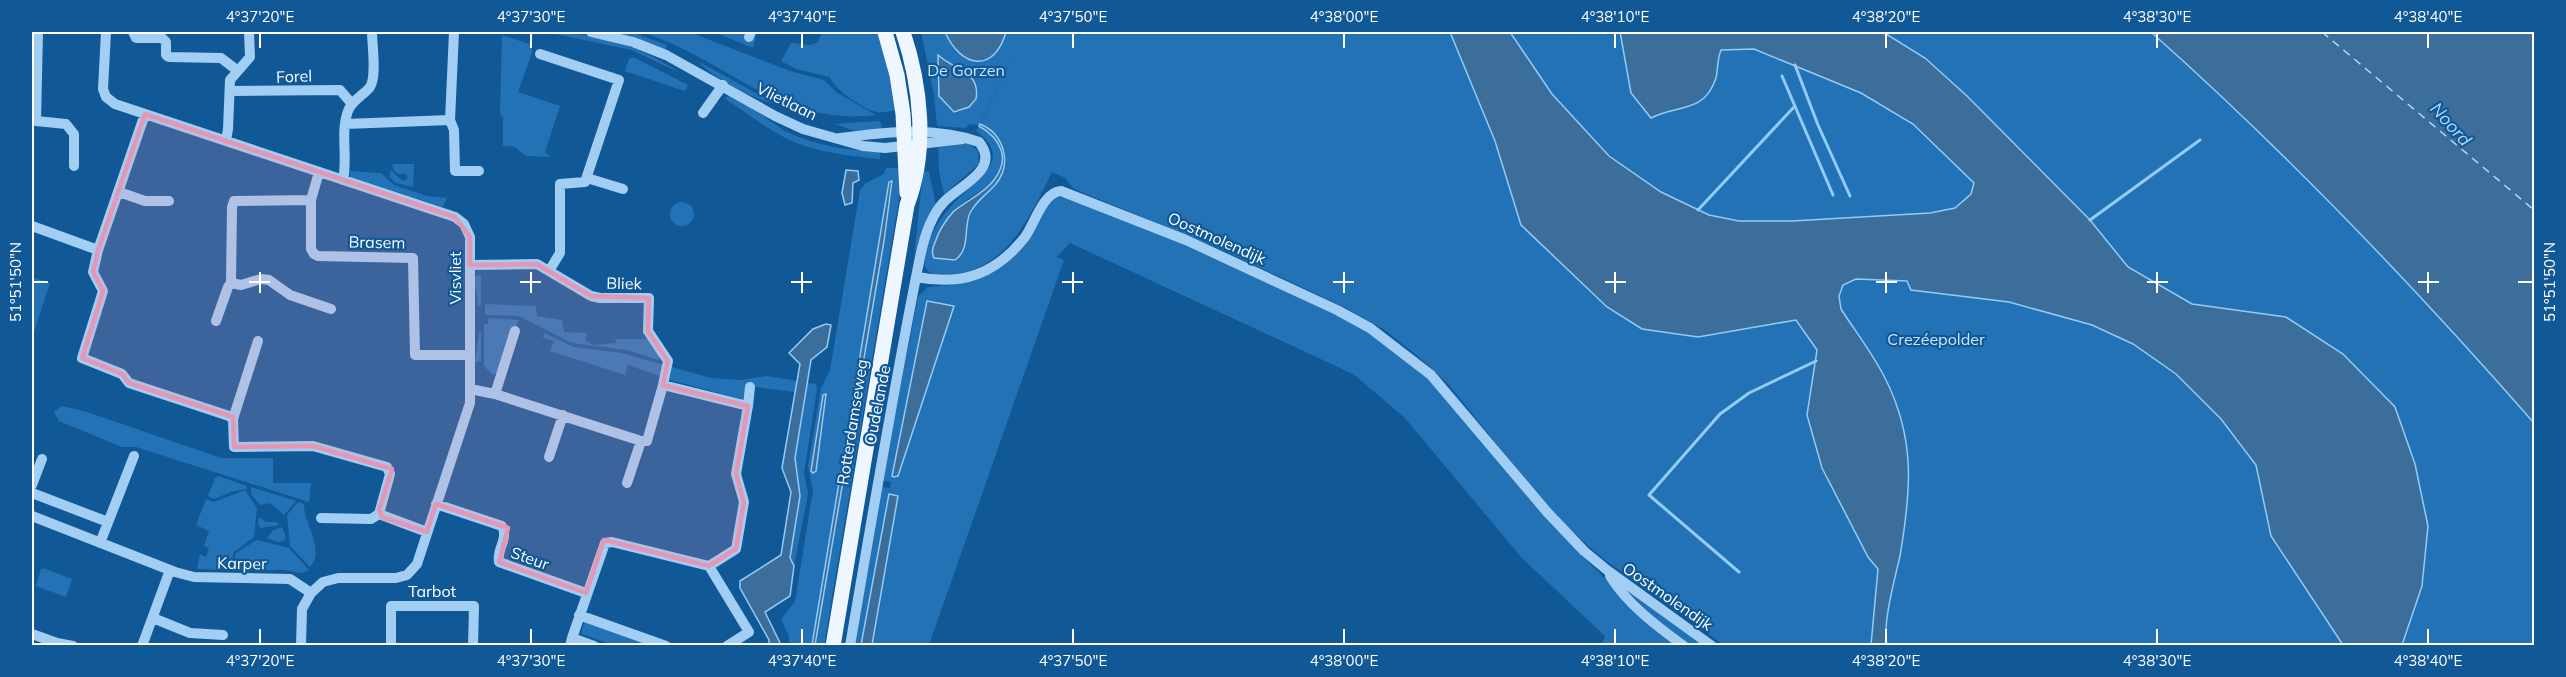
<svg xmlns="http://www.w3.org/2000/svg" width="2566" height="677" font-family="Mulish,sans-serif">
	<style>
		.green { fill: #2472b6; fill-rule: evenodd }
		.water { fill: #3b6e9b; stroke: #93cbf7; stroke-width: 1.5 }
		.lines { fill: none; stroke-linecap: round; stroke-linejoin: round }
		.stream { stroke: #93cbf7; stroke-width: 3 }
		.ferry { stroke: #aed8fa; stroke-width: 1.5; stroke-dasharray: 8 6; stroke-linecap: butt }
		.minor { stroke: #a2cef3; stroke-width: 10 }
		.major { stroke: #eef6ff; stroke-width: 15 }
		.marked { fill: #e497b5; fill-opacity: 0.2; stroke: #e497b5; stroke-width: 4.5; stroke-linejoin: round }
		.ticks { fill: none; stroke: #fff; stroke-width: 2 }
		.labels { text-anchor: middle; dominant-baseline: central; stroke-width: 4.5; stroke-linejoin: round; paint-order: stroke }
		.park-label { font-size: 16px; fill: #c9e6fd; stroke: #115896 }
		.street-label { font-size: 16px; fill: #fff; stroke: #115896 }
		.water-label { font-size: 18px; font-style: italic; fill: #aed8fa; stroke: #115896 }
		.neatline { fill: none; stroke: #fff; stroke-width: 2 }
		.ticks-label { font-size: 15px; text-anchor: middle; fill: #fff }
	</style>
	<rect width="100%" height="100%" fill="#115896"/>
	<path class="green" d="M546,32C594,31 643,47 682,74L632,50Z
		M612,32H631L667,45L665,49Z
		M641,32H689L790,71L824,80L836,92L876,115C778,127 726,58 641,32Z
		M714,32L756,34L753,48Z
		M822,32H879L885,52L896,110C891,111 882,113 877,112C865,110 833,89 830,77L796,69L781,61L791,43L809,45L817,43Z
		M921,32H2157L2249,115L2534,413V645H1724L1605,560L1571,531L1540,498L1449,385L1426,363L1385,330L1342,306L1218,248L1074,189L1065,178L1052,172C1028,221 1003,277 939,275C930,274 924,270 924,261C926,241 939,219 952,205C970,184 1018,161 976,131L979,126C991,133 999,139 1001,154C1006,188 966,192 951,215C943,227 939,244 934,257L949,260L964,248L967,224L974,206L1003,170C1007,150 999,132 980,124L1024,35L979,125L969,124L966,128L937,126L934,95Z
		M502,35L532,45V53L518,92L560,106L545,152L551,157L526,156L515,147L503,146V117L500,113Z
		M633,57L688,85L685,91L625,71L629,59Z
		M699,62L774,103C758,102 709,75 699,62Z
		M730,96C749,103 767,120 785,131C815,146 847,150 880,152V159C854,156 829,154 805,146C775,136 750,115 724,98Z
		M880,121L882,129L855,131L835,124Z
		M967,143L978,151L979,164L944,194L939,171L938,147Z
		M392,164H414L413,187L396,183L390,177V170L403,181L408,179L406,174H399L394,171Z
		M886,168H899L900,193L824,645H815L884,241L893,182L890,181L812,645H789V636L781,619L795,602L813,490L808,466L821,388L830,370L860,190L866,183L884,174Z
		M349,171L381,173L394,185L427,196L447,198L443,207L357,179L351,177Z
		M923,171L929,172L936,206L919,240L914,258Z
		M1057,197L1068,198L1184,244L1362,327L1421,370L1585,559L1661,633L1679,645H1602L1605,636L1522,558L1404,417L1353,374L1070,243L1057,257L1064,260L929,645H872L898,497L889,494L861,645L853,646L880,487L890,488L891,482L882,480L918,297L928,287L953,285L973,279L1037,225L1049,202ZM927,302L954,307L898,475L894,477L892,476Z
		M670 214a12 12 0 1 1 24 0a12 12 0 1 1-24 0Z
		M481,275V305L478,306L474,276Z
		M32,277L50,283L32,338Z
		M485,304L536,306L537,316L562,320L564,332L588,333L585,340L593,345L617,343L615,339H647L661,357L658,360L627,350L572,343L519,316L485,315Z
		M488,318L519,320L497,373L493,375L484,366V324H488Z
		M479,333H481V361L475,362Z
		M544,333L574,347L622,353L663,365L660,376L628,365L625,375L550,351L554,341L543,338Z
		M672,367L711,378L739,380L767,376L797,381L795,392L755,387L745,400L670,380Z
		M807,383L816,384L817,389L804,473L808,494L794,566L790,558L800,496L795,458Z
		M62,406L87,412L221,458H273V483H311L309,502L136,447H122L59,421L54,412Z
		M218,476L247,486L246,489L231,492L214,499L208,496L215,478Z
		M251,487L296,501L284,515L270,503L260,505L251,494Z
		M242,491H246L257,509L254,537L234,552L229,570L197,569L200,554L206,557L209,548L204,546L209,531L196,525L206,499L214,502Z
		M298,502L304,504C303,523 326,549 310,567L290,546L287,515Z
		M259,517L266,522H277L279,525L260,528L258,523Z
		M282,527L286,537L284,541L279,542L267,538L273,530Z
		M257,540L289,548L309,570L302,573L285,570H231L236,553Z
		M43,568L72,579L66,597L36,586L41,569Z
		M1626,589L1706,645H1691L1651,615Z
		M585,620L658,645H614L584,635L581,633Z"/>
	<path class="water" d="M945,32H1006C994,74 961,68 945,32Z
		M1450,32H1510L1552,94L1609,156L1661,192L1709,215L1739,221H1792L1930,213L1955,208L1971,194L1974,183L1913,124L1861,93L1754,49L1721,50C1717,60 1718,69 1716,78C1704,114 1678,104 1651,118L1631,93L1620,32H1883L1925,58L1967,96L2090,220L2128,267L2192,304L2286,317L2343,354L2395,407L2415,464L2428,526L2422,586L2402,645H2343L2271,536L2256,465L2221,419L2176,374L2133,344L2092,325L2009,302L1911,290L1907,281L1856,279L1843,285L1839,296L1841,309C1855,331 1873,354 1885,378C1916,439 1911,491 1900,556C1895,578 1882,625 1887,645H1871L1878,569L1868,557L1822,468L1807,415L1817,350L1796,320L1698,337L1642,329L1607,307L1521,225L1495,141Z
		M2151,32H2534V423C2414,286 2287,153 2151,32Z
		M938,55C954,70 981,71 976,99L969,107L954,112L939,96Z
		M980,124C1004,134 1013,164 995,185C986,195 976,201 970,213C963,229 971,249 955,260L934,258C931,251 933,247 936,240C939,231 946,220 953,212C965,201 984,194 994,180C1011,158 1000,138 979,126Z
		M846,170L858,171L859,180L853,183L852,203L845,205L842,193Z
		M892,181L884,241L815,645H812L889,182Z
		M927,301L954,306L898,476L894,477L892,476Z
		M826,324L831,325L827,347L811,360L795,458L800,496L790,558L794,566L790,596L765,612L781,645H769V640L740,588V581L781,555L791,492L782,468L800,364L789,353L813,329Z
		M826,394L816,471L813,473L811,471L823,395Z
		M889,494L898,496L872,645H861Z"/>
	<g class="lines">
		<path class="stream" d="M1795,65L1818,125L1850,196
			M1782,76L1833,195
			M1698,210L1794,107
			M2090,220L2200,140
			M1739,572L1649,495L1720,414L1749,393L1816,361"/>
		<path class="ferry" d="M2322,32L2534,210"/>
		<path class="minor" d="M38,32L36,121L66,124L74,134V166
			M106,32L103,89L106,97L115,104L455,217L464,224L470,237V403L417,564L407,575L396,578H338L323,582L311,593L302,609L301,646
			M133,32L136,38H162L166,42V55L169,57L221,58L238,71
			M454,32L450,120L454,130L455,171H479
			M591,32L633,42L666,55L775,116L803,129L824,135L863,146L885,148L963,139
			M749,37L751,32
			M540,54L619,80L585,182L560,184V253L549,271
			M230,91L340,90L352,104
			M703,113L723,85
			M145,114L98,250L93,272L103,291L82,358L122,374L129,383L229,416L233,419L234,447L313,446L387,467L390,474L379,514L427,532
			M345,124L450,120
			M840,138C885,132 935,126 979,142C1002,170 958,186 943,203C930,217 924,238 920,257C894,386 872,516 850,646
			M226,141L228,129L230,80L250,57L249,32
			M319,172L311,200V249L314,254L318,256L413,258L415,355H470
			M587,178L623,189
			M343,180C348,158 340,132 348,111C352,100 364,95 370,87C377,77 372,44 372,32
			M119,192L145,201H169
			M311,200L234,201L232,207L231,283L241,285L261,279L269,280L290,295L331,309
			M32,226L98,250
			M470,265L537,264L591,296L600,298H649L648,331L668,361L663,385
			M917,277C962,286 996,274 1025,237C1035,223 1043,192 1061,191L1186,240L1337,310L1370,328L1431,375L1547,512L1584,551L1607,570L1712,646
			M216,321L228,287L231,283
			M470,389L495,394L641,441H647L663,385L748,406L736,474L744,502L736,549L709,566L612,542L605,543L572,638
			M495,394L515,331
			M748,406L750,387
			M233,419L258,341
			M549,457L563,415
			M627,483L641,441
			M32,485L42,459
			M32,493L108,522
			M436,504L502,526C509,539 496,550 499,562L586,593
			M32,516L175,572L194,577L290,579L311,593
			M321,518L371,519L379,514
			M100,543L134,456
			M709,566L749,632L727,646
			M1610,576C1627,604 1658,627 1684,646
			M579,615L666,646
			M153,618L190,633L223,635
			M32,634L57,643L73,646
			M142,646L170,570
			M391,646V606H474L473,646
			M570,646L572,638L594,646"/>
		<path class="major" d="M885,32L897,75L903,114L907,193
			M833,646L907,205C928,150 921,86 903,32"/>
	</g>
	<path class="marked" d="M145,114L455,217L470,237V265L537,264L591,296L649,298L648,331L668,361L663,385L748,406L736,474L744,502L736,549L709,566L604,540L586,593L499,562L508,528L436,504L427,532L382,517L379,510L392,469L313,446L234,447L233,417L129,383L122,374L82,358L103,291L93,272L98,250Z"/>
	<path class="ticks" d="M260,33V48M531,33V48M802,33V48M1073,33V48M1344,33V48M1615,33V48M1886,33V48M2157,33V48M2428,33V48M260,272V293M531,272V293M802,272V293M1073,272V293M1344,272V293M1615,272V293M1886,272V293M2157,272V293M2428,272V293M33,282H48M249,282H270M520,282H541M791,282H812M1062,282H1083M1333,282H1354M1605,282H1626M1876,282H1897M2147,282H2168M2418,282H2439M2518,282H2533M260,629V644M531,629V644M802,629V644M1073,629V644M1344,629V644M1615,629V644M1886,629V644M2157,629V644M2428,629V644"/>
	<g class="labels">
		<g class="park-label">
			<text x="966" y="70">De Gorzen</text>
			<text x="1936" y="339">Crezéepolder</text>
		</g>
		<g class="street-label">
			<text transform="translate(294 76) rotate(-2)">Forel</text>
			<text transform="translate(787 101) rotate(26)">Vlietlaan</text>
			<text transform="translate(1217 238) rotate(24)">Oostmolendijk</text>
			<text transform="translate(377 242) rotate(1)">Brasem</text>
			<text transform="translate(455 278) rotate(-90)">Visvliet</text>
			<text transform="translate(624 283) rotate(1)">Bliek</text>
			<text transform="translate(877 405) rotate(-79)">Oudelande</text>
			<text transform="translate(852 422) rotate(-81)">Rotterdamseweg</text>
			<text transform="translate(530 558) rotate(20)">Steur</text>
			<text transform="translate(242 563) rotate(1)">Karper</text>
			<text x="432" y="591">Tarbot</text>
			<text transform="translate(1668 596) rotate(35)">Oostmolendijk</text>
		</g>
		<g class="water-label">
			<text transform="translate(2451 124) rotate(48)">Noord</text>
		</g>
	</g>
	<rect width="2566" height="677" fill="none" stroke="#115896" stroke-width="66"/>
	<rect x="33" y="33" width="2500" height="611" class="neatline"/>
	<g class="ticks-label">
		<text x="260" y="22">4°37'20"E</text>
		<text x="531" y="22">4°37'30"E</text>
		<text x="802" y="22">4°37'40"E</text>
		<text x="1073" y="22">4°37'50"E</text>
		<text x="1344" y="22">4°38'00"E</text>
		<text x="1615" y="22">4°38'10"E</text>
		<text x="1886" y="22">4°38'20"E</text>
		<text x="2157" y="22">4°38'30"E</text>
		<text x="2428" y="22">4°38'40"E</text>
		<text transform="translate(16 282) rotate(-90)" y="5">51°51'50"N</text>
		<text transform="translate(2550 282) rotate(-90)" y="5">51°51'50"N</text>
		<text x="260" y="666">4°37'20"E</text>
		<text x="531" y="666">4°37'30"E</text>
		<text x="802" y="666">4°37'40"E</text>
		<text x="1073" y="666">4°37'50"E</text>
		<text x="1344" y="666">4°38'00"E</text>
		<text x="1615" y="666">4°38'10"E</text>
		<text x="1886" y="666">4°38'20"E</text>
		<text x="2157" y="666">4°38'30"E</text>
		<text x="2428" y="666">4°38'40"E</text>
	</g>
</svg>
